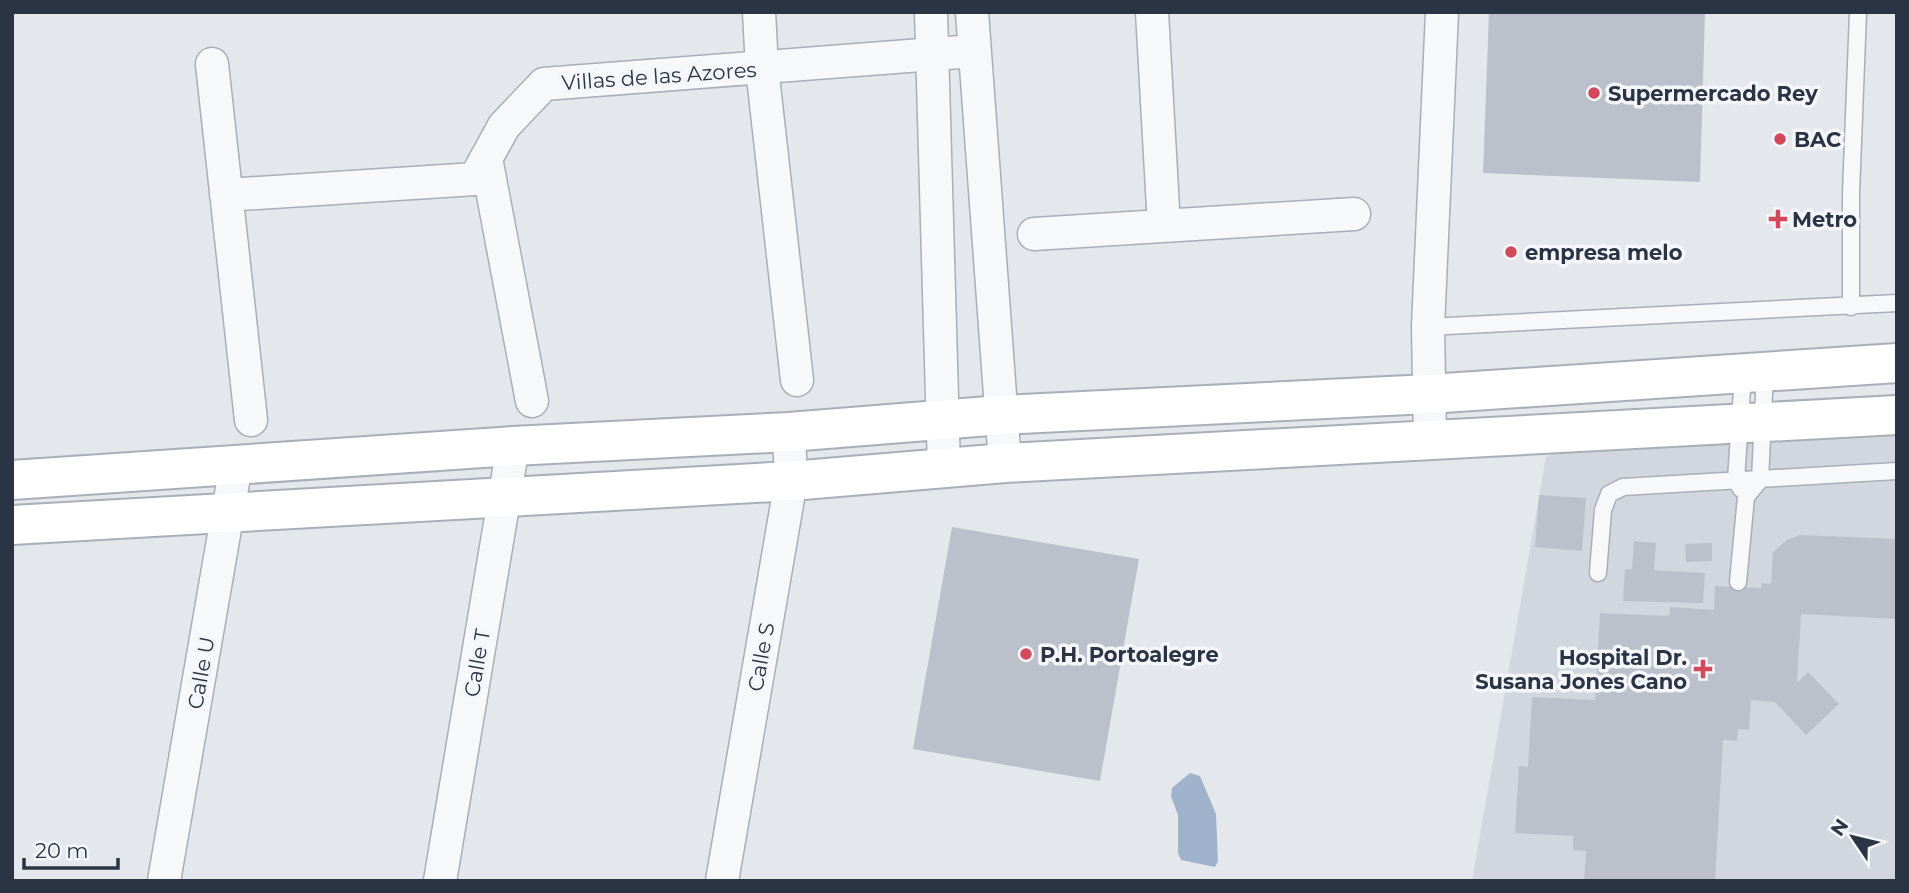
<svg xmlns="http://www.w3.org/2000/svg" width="1909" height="893" font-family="Montserrat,sans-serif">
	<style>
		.built { fill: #d2d6de }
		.water { fill: #9fb4cc }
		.building { fill: #bbc0ca }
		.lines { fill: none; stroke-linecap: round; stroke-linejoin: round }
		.lane-casing { stroke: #a9aeb7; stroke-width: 19 }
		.street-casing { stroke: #a9aeb7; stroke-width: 35 }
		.secondary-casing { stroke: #a9aeb7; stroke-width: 42 }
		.lane { stroke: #f7f8fa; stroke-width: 16 }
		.street { stroke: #f7f8fa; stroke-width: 32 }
		.secondary { stroke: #fff; stroke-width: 38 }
		.poi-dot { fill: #d1495b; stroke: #f4f6f9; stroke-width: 2.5 }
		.labels { text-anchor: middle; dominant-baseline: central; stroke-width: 7; stroke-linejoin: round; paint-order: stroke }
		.street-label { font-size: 21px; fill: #2b3445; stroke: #f4f6f9 }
		.poi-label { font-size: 21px; font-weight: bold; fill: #2b3445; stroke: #f4f6f9; text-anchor: start }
	</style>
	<rect width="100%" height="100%" fill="#e4e7ec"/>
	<path class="built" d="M1897,433V881H1472L1546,457L1563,450Z"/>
	<path class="water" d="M1190,773L1200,776L1216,814L1218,861L1215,867L1181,860L1178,853V815L1171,796L1172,788Z"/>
	<path class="building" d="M1489,12H1705L1700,182L1483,173Z
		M1539,495L1586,498L1582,551L1535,547Z
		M952,527L1139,559L1100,781L913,749Z
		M1800,535L1897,539V619L1801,614L1797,683L1808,672L1839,704L1806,735L1775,702L1751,700L1749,730L1738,729L1737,741L1723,740L1715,881H1584L1586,851L1573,850V836L1515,833L1519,766L1528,767L1532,697L1595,700L1600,613L1669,616L1670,607L1714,610L1715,586L1762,588L1761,583L1771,584L1773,552L1787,540Z
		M1634,541L1656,543L1654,570L1705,573L1703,603L1623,601L1625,569H1632Z
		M1712,543V561L1686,562L1685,544Z"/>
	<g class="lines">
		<g class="lane-casing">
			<path id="lane" d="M1851,307V193L1858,12
				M1428,327L1897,303
				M1741,489L1736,480L1743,374
				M1598,573L1603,510L1609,494L1623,487L1897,471
				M1738,582L1746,497L1760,480L1765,372"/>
		</g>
		<g class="street-casing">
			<path id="street" d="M759,12L762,68L797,380
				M931,12L944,468
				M972,12L1005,463
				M1152,12L1164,226
				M212,64L251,420
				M486,158L532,401
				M226,195L475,179L504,126L544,84L973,51
				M1034,234L1354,214
				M1430,438L1428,327L1442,12
				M164,881L236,465
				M440,881L513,446
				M722,881L791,481L789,432"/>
		</g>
		<g class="secondary-casing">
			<path id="secondary" d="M12,480L513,446L789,432L1001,415L1429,394L1897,363
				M12,525L791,481L1005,463L1897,415"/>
		</g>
		<use href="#lane" class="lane"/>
		<use href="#street" class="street"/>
		<use href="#secondary" class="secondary"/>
	</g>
	<g class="poi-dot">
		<circle cx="1594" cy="93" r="7"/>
		<circle cx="1780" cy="139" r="7"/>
		<path d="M1774.5 208.5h7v7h7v7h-7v7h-7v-7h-7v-7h7z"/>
		<circle cx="1511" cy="252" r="7"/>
		<circle cx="1026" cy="654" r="7"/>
		<path d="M1699.5 658.5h7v7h7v7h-7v7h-7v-7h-7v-7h7z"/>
	</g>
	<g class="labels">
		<g class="street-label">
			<text transform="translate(659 76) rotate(-4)">Villas de las Azores</text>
			<text transform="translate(761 657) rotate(-80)">Calle S</text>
			<text transform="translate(477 663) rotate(-80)">Calle T</text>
			<text transform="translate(201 673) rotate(-80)">Calle U</text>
		</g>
		<g class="poi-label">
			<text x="1608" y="93">Supermercado Rey</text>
			<text x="1794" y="139">BAC</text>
			<text x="1792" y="219">Metro</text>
			<text x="1525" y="252">empresa melo</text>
			<text x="1040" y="654">P.H. Portoalegre</text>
			<text x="1687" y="657" text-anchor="end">Hospital Dr.<tspan x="1687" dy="24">Susana Jones Cano</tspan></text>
		</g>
	</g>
	<rect width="1909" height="893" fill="none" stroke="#2b3445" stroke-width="28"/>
	<g transform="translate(1853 837) rotate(305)" stroke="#f4f6f9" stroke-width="5" paint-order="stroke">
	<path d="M0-5L12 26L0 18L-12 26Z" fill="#2b3445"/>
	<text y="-10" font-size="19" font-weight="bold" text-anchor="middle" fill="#2b3445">N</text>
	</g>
	<path d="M24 858v10h94v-10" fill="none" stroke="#2b3445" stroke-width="3.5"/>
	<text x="35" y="858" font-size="21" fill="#2b3445" stroke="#f4f6f9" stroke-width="5" paint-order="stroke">20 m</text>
</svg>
